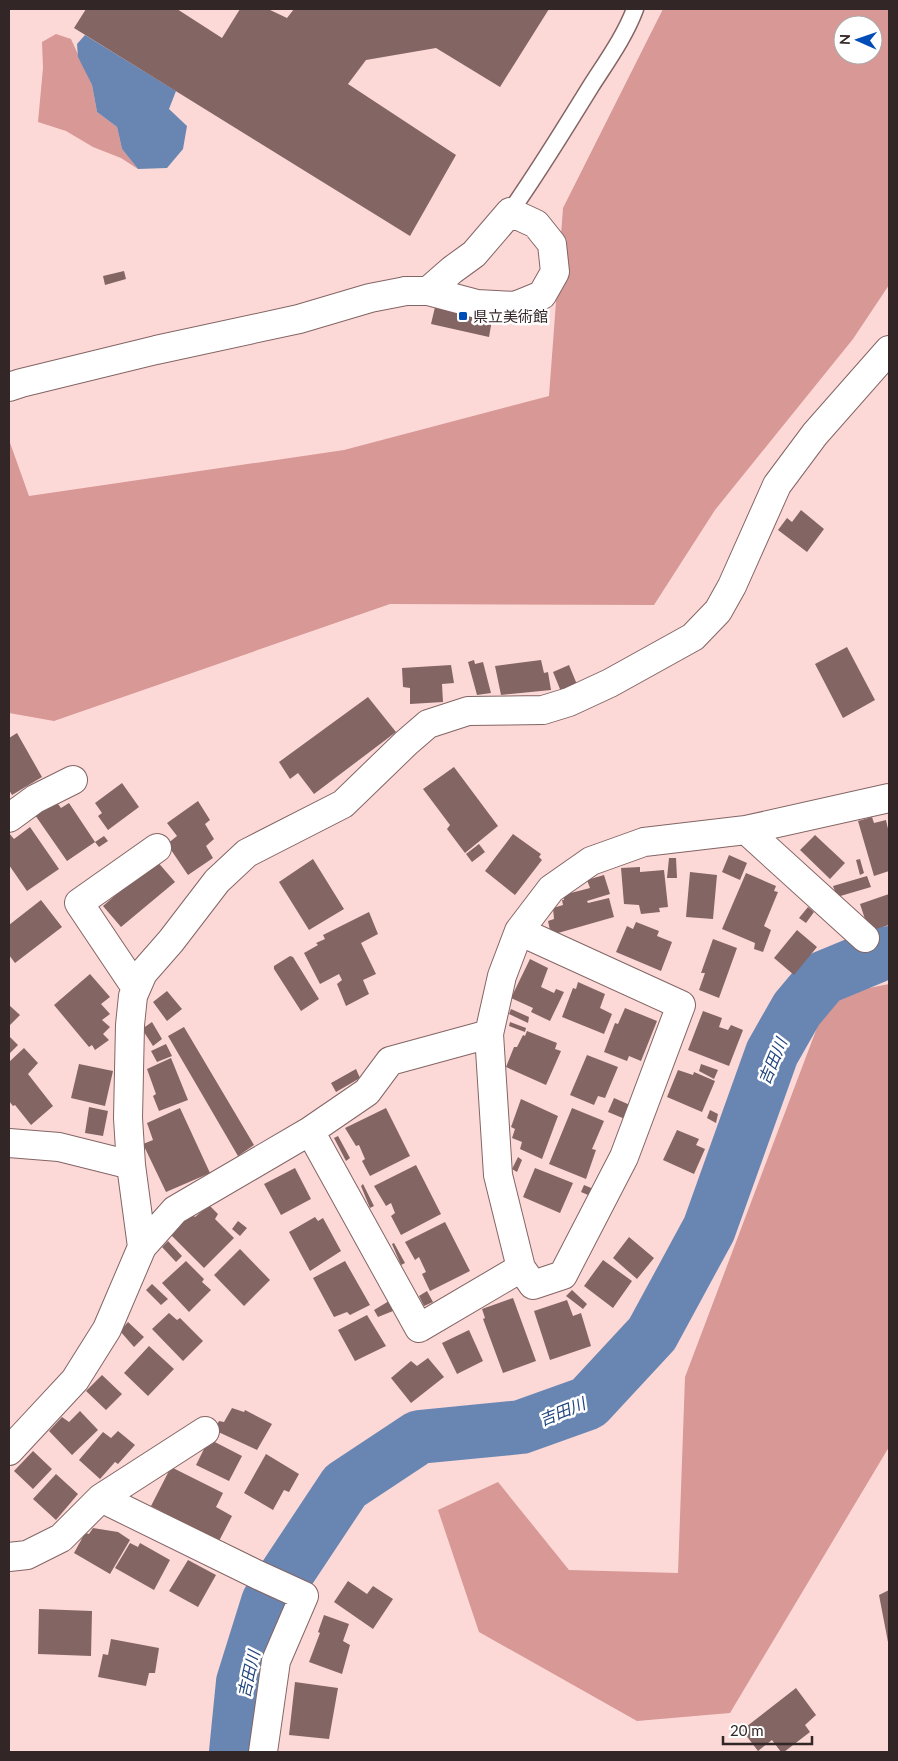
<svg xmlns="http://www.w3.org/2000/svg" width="898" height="1761" font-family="Lato,'Noto Sans JP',sans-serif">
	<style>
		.forest { fill: #d79896; fill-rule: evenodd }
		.water { fill: #6986b3 }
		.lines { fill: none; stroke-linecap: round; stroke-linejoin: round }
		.river { stroke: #6986b3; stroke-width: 54 }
		.building { fill: #836564 }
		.lane-casing { stroke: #836564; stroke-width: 19 }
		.street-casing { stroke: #836564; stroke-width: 30 }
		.secondary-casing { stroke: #836564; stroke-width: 30 }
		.lane { stroke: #fff; stroke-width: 16 }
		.street { stroke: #fff; stroke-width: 28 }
		.secondary { stroke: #fff; stroke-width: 28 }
		.poi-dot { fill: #004db7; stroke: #fff; stroke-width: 2 }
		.labels { text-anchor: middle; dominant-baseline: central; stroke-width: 5; stroke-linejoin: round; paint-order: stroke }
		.poi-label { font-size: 15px; fill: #332626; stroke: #fff; text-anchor: start }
		.water-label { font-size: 16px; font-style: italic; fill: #20447e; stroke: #fff }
	</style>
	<rect width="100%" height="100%" fill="#fcd9d7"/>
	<path class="forest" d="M663,9H889V285L853,339L715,510L654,605L390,604L54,721L9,713V440L29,496L344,450L549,396L563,208ZM843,25H873V55H843Z
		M56,34L71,39L92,85L97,112L117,127L122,149L138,169L121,158L93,147L66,131L38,122L43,68L42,42Z
		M889,984V1447L730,1713L637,1721L479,1632L438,1510L498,1482L569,1570L678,1573L685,1377L829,996Z"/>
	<path class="water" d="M85,35L176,91L169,109L187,126L183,149L167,168L138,169L122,149L117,127L97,112L92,85L78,57L77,44Z"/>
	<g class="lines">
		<path class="river" d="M236,1752L243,1682L268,1602L345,1486L419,1437L521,1427L588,1403L652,1334L709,1229L772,1053L797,1009L823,978L881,954L889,953"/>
	</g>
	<path class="building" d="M86,9H177L222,38L240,9H268L287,18L294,9H549L500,87L436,48L366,60L348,84L456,155L410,236L74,28Z
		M124,271L126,279L105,285L103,276Z
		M435,307L492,320L489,337L431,324Z
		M801,510L824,529L807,552L778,530L787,518L792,522Z
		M847,647L875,700L843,718L815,664Z
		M474,660L475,664L483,662L491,693L477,695L468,662Z
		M541,660L544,673L548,672L551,690L501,695L495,666Z
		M451,665L454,683L442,684L443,702L410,704V688L403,687L402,668Z
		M569,665L578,687L562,694L553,672Z
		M368,697L396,732L314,794L298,773L290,779L279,762Z
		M17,733L42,777L12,795L9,790V738Z
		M454,767L498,826L465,853L447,829L450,825L423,789Z
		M122,783L139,807L108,830L98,816L102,813L95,803Z
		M55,800L61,808L69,803L95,842L104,836L108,841L99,847L95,842L67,861L35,815Z
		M198,801L210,820L205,824L214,839L206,846L213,858L188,875L167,844L177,836L167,823Z
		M872,817L874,823L886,820L889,833V871L874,876L858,821Z
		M30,827L59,869L27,891L9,865V833L14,839Z
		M513,834L541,854L539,857L542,860L515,895L485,871Z
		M815,835L845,863L830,879L800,850Z
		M479,844L485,852L472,862L466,854Z
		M729,855L747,863L740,880L722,872Z
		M669,858H676L677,878H667Z
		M313,859L344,909L309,930L279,882Z
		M860,859L864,873L860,875L856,860Z
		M156,860L175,882L121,927L103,906Z
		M640,867V872L664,870L668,907L659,908L660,912L641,914L639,905L624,904L621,868Z
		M690,872L717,875L713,919L686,917Z
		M746,873L776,886L774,891L778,892L764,926L771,930L763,952L754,949L755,943L722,929Z
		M604,875L610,894L587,901L588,903L609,898L614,917L551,935L548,921L554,919L553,908L563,905L562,900H564L563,895L590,888L587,880Z
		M867,876L871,887L837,897L833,886Z
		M889,894V925L869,931L860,904Z
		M41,900L62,927L15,963L9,955V925Z
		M808,907L814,912L806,923L799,918Z
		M369,912L378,934L361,943L376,974L363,980L369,994L346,1006L337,984L342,980L339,974L320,984L304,953L318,945L316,943L325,939L323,935Z
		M636,922L659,931L657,936L672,942L661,971L616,952L627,926L633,929Z
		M797,930L817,947L794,975L774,958Z
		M713,939L737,948L719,998L699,990L705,973H701Z
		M290,956L293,957L319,999L301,1011L274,969V966Z
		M530,959L548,968L541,987L554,993L556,989L564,992L550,1021L531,1012L533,1008L511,998Z
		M90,974L110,997L101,1004L110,1014L102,1020L110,1027L103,1034L109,1040L95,1050L92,1045L89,1047L54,1005Z
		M578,982L605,994L600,1008L612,1014L604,1034L562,1017L573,988L576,989Z
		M167,991L182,1009L167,1021L153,1002Z
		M9,1005L20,1015L9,1026Z
		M625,1008L657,1021L641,1061L629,1056L627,1061L604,1052L615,1023L618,1024Z
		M511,1009L529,1017L528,1023L509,1014Z
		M703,1011L722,1018L719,1027L728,1030L731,1025L743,1030L729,1066L688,1050Z
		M152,1022L162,1039L153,1046L142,1029Z
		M510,1022L526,1028L525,1032L509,1026Z
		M184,1027L254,1145L238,1156L168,1036Z
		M527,1031L557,1043L555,1049L561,1051L546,1085L506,1067L514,1047H517L523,1035L525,1036Z
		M9,1036L18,1045L9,1054Z
		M166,1044L172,1056L157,1062L151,1051Z
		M24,1048L38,1063L28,1074L53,1106L31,1125L15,1105L13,1106L9,1101V1062Z
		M587,1055L618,1067L605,1098L598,1096L594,1105L570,1095Z
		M171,1058L188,1100L159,1111L153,1096L156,1094L147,1069Z
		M79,1064L113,1071L105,1106L71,1098Z
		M701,1064L718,1070L714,1079L699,1071Z
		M356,1069L360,1078L336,1092L331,1083Z
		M678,1070L693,1075L694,1072L715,1081L702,1112L667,1097Z
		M614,1098L630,1105L625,1119L608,1112Z
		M521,1099L558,1116L542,1159L520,1149L522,1142L512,1138L515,1129L511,1127Z
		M89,1107L108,1111L103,1136L85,1133Z
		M180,1108L210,1173L166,1192L143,1144L153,1140L147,1123Z
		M386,1108L410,1156L370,1176L362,1161L365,1159L359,1145L356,1146L345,1128Z
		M572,1108L604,1121L592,1149L596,1150L586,1179L549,1164Z
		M710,1110L718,1114L716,1123L707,1118Z
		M677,1130L699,1139L696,1145L705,1149L694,1174L663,1160Z
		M338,1136L350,1158L346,1161L334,1138Z
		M518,1157L522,1160L517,1172L512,1169Z
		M416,1165L441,1214L401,1235L391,1216L395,1213L391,1203L386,1206L374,1186Z
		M295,1168L311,1199L281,1215L264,1184Z
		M535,1168L573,1183L560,1213L523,1197Z
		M363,1184L374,1206L370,1208L361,1186Z
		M584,1185L596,1190L593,1197L581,1192Z
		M209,1205L218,1214L215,1219L234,1238L204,1268L170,1234L184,1220L185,1221L192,1214L195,1217Z
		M315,1217L318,1221L323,1218L341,1251L310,1271L289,1232Z
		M238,1221L247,1228L240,1236L232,1229Z
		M445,1222L470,1271L430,1291L422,1274L426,1272L419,1257L415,1260L405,1242Z
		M629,1237L654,1258L637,1279L613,1258Z
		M168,1241L182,1256L176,1262L162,1247Z
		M394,1243L405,1263L401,1265L392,1244Z
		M240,1249L270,1280L244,1306L214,1275Z
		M603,1260L632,1281L613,1308L584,1286Z
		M186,1261L204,1279L202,1282L211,1290L189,1312L162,1283Z
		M345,1261L370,1305L350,1315L347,1312L334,1317L313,1278Z
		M152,1284L168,1299L161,1305L146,1290Z
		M572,1290L587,1304L583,1309L566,1296Z
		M427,1291L433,1302L424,1306L419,1296Z
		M513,1298L536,1361L503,1373L483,1319L485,1318L482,1309Z
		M567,1300L573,1316L581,1313L591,1346L550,1360L534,1311Z
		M389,1301L393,1311L378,1317L374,1310Z
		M169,1313L177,1320L180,1318L203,1341L183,1361L152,1329Z
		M367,1315L386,1346L355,1361L338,1330Z
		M128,1322L144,1337L134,1347L120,1331Z
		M469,1330L483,1361L457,1374L442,1343Z
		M149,1346L174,1369L148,1396L124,1373Z
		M428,1358L444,1377L411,1403L391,1378L411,1361L417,1366Z
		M102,1375L122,1394L106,1410L86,1391Z
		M232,1408L244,1412L245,1410L272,1424L257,1450L214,1430L219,1421L224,1422Z
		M80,1411L98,1430L72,1455L49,1431L62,1417L69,1422Z
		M118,1431L135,1445L118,1464L115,1462L100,1479L79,1460L103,1432L111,1438Z
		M209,1439L242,1456L229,1481L196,1465Z
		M33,1451L52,1469L33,1489L14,1471Z
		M266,1454L299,1474L289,1492L284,1490L273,1510L244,1493Z
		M171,1467L223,1493L216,1507L232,1516L219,1541L151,1506Z
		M56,1474L78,1494L56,1520L33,1499Z
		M93,1528L118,1532L130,1540L110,1574L74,1553L85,1533L89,1534Z
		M130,1543L138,1547L140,1543L170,1560L154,1590L115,1568Z
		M188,1560L216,1575L198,1607L169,1591Z
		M348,1581L367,1594L373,1586L393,1599L373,1629L334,1602Z
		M889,1590V1642H888L879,1595Z
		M39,1609L92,1611L91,1656L38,1654Z
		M324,1615L349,1624L343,1641L350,1645L342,1674L309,1662L320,1633L318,1632Z
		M111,1639L159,1648L155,1673H149L146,1686L98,1677L103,1654L108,1655Z
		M295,1682L338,1688L329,1739L289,1735Z
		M796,1688L816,1715L805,1725L810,1732L784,1752H781L772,1740L758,1751L742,1730Z"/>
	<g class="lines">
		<g class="lane-casing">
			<path id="lane" d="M510,212C539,171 565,128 591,86C607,61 625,36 635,9"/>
		</g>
		<g class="street-casing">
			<path id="street" d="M406,291H428L452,270L474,254L510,212L536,224L552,244L555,272L542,295L515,306L477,304L428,291
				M9,818L35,799L73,780
				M746,830L865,938
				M136,988L79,903L157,848
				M489,1034L498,1175L521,1268L533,1285L563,1275L624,1157L681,1005L519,931
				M310,1131L419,1328L521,1268
				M9,1143L59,1147L131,1165
				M142,1247L131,1165L128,1118L130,1025L133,996L143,973L171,941L217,881L247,853L343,804L406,743L428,724L468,711L543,710L569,702L610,683L693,637L718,611L732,586L777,485L815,434L889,350
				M9,1451L75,1380L107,1329L142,1247L175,1210L310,1131L367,1092L390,1061L489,1034L502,976L519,931L551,889L591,861L644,842L746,830L889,798
				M101,1498L205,1431
				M9,1557L27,1555L61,1538L101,1498L258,1575L304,1596L276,1661L263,1752"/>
		</g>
		<g class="secondary-casing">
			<path id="secondary" d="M9,387L21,383L156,350L299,319L370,298L406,291"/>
		</g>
		<use href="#lane" class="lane"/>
		<use href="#street" class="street"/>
		<use href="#secondary" class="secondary"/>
	</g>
	<rect class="poi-dot" x="458" y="311" width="10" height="10" rx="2.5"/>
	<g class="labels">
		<g class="poi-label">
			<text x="473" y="316">県立美術館</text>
		</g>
		<g class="water-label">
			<text transform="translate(772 1061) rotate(-67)">吉田川</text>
			<text transform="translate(562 1411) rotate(-22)">吉田川</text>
			<text transform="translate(248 1674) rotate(-77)">吉田川</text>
		</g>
	</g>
	<rect width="898" height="1761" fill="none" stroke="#332626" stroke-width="20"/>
	<g transform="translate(858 40) rotate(272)"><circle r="24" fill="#ffffff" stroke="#ada8a8"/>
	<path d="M0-4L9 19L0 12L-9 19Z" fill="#004db7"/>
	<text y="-8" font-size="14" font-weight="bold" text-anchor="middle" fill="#332626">N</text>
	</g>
	<path d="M723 1736v8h89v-8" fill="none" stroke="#332626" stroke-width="2.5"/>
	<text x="730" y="1736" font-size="15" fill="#332626" stroke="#ffffff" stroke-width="4" paint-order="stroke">20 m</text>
</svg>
